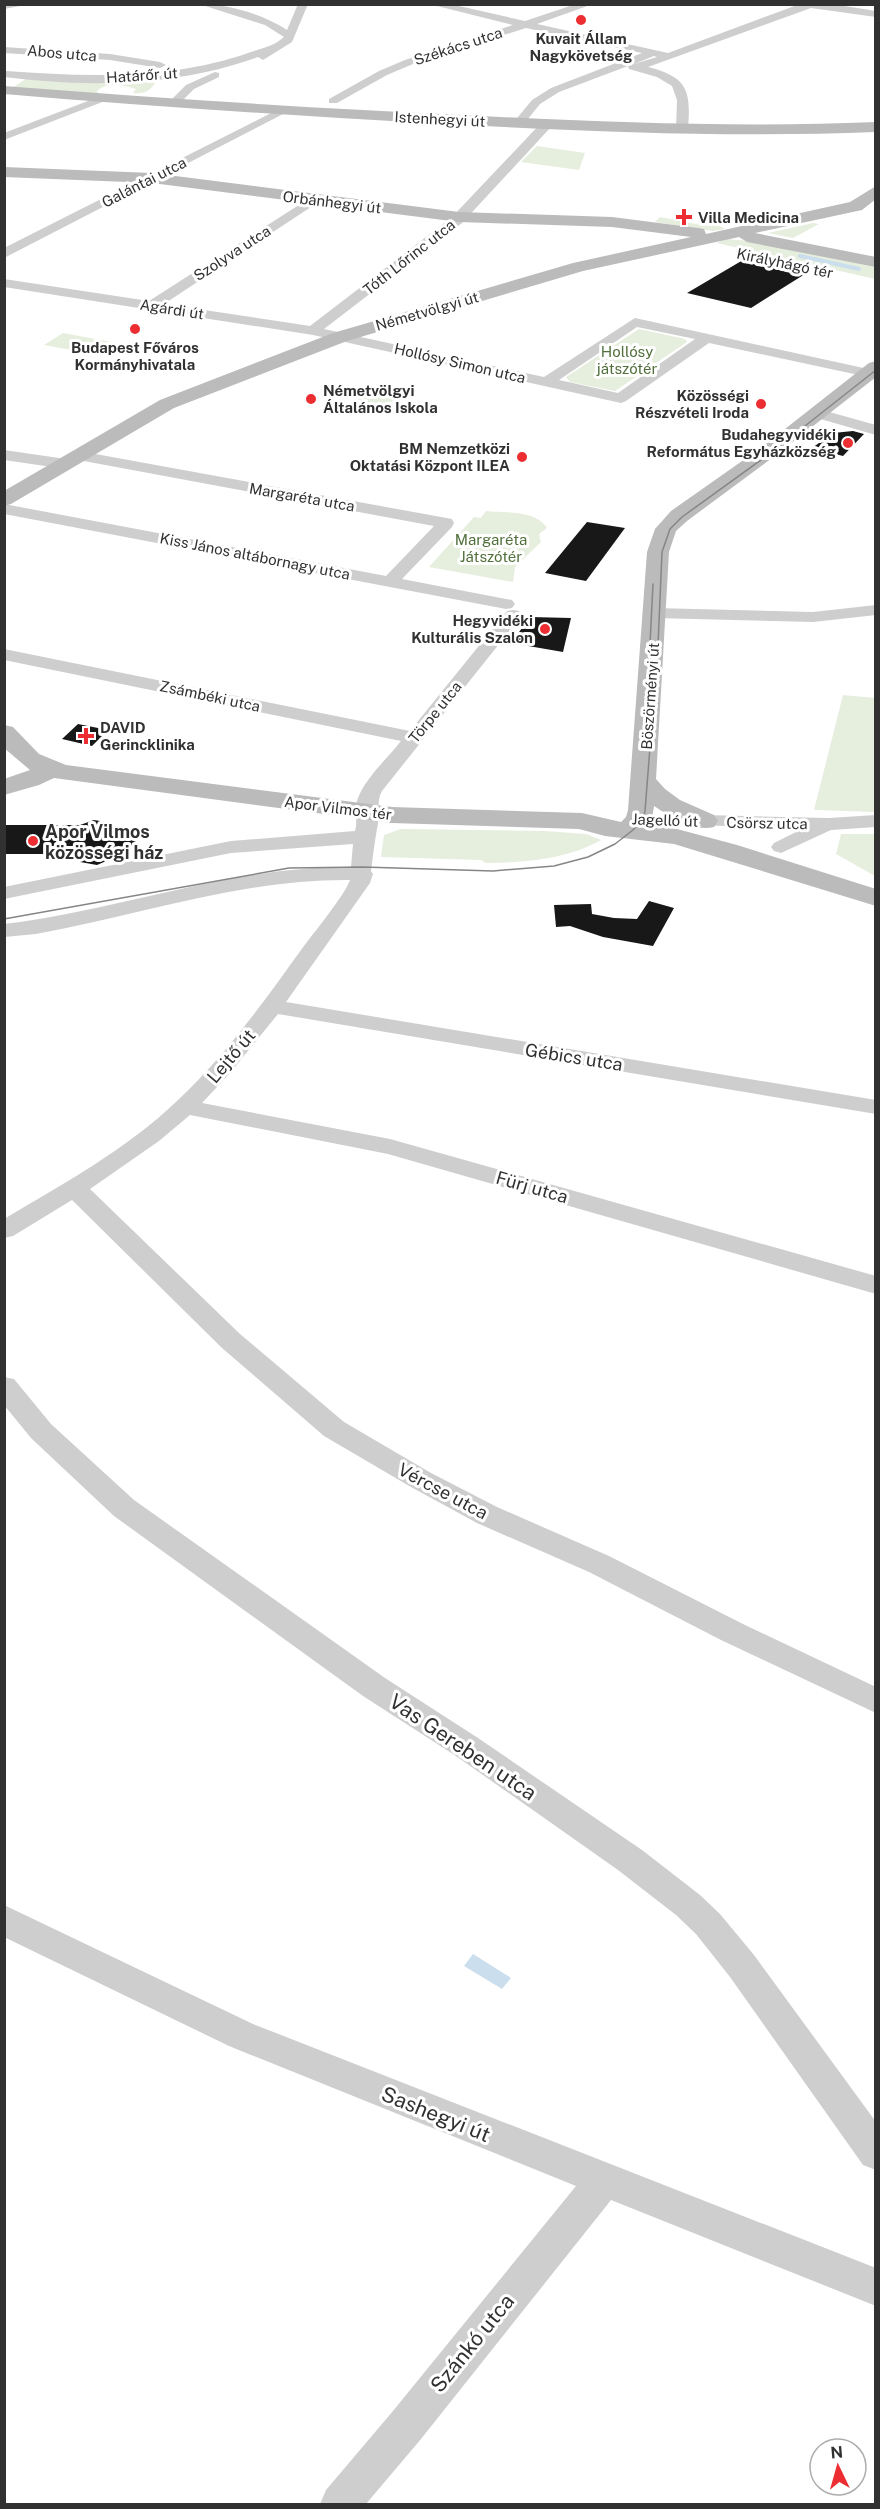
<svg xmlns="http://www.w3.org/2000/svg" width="880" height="2509" font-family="'Public Sans',sans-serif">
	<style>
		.green { fill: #e6eede }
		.water { fill: #cadeee }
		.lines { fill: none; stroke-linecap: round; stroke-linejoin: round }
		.stream { stroke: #cadeee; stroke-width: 4 }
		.building { fill: #181818 }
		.street { fill: #cecece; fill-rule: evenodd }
		.secondary { fill: #bbb; fill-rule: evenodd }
		.tram { stroke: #868686; stroke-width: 1.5 }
		.poi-dot { fill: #ec2e32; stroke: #fff; stroke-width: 2 }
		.labels { text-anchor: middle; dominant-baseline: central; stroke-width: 6; stroke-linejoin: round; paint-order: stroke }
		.far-poi-label { font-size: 15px; font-weight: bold; fill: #313131; stroke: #fff; text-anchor: end }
		.far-street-label { font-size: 15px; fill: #313131; stroke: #fff }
		.far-park-label { font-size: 15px; fill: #516f3b; stroke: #fff }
		.poi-label { font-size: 18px; font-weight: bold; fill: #313131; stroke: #fff; text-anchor: start }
		.street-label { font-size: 18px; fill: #313131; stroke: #fff }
		.near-street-label { font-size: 21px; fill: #313131; stroke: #fff }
	</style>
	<rect width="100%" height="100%" fill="#fff"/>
	<path class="green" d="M26,79L52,82L147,81L155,83C149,92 144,94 133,93L136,89C124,85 107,82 97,91L99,95L12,88Z
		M537,146L585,153L579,170L521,162Z
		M660,217L701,225L704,222H712L725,229L713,231L655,222Z
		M813,223L819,224L793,238L768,233Z
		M726,239L761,242L875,266V279L717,243Z
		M639,329L685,339L687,342L615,391L570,382L566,377Z
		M63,333L122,344L104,356L44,345Z
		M386,383L412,393L378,407L352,397Z
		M486,511C506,513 536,510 547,528L539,534L541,542L515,567L513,582L429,567L474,517L481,518Z
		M843,695L875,698V812L814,810Z
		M401,829L544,831L586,834L601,840C565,860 526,862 486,863L481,860L381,857L384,835Z
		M841,834H875V876L836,854Z"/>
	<path class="water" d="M473,1954L511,1978L502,1989L464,1966Z"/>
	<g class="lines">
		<path class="stream" d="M800,256L859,269"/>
	</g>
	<path class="building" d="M743,260L805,274L751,308L687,293Z
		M853,431L864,434L843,456L812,448L833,433Z
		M587,522L625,528L586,581L545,573Z
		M530,617L571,618L563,652L511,643Z
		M78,724L108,730L92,746L62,739Z
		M94,820L106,822L110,830L138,843L114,852L104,862L97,865L80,862L77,858L65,854H4V825H80Z
		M649,901L674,908L653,946L603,937L570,926L556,927L554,905L591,904L592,914L614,918L637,919Z"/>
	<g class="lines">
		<path class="street" d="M4,4H31L4,9Z
			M199,4C228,4 262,14 287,30L298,4H308L292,42L263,60L258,57C179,86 87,88 4,77L6,71C88,77 173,80 251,52C263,48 274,46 284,37L265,25Z
			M429,4H450L525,21L576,4H593L537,24L668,53L800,4H832L876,11V17L811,8L648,67C688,77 691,91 688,129L682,133L676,129L677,100L672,86L657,77L629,69L628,66L559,92L540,104L523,125H515L513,123L532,100L551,88L642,53L526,28L413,64L387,75L337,103H329V99L379,71L405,60L513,25ZM654,56L657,57L634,64Z
			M4,47L110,54L160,62L166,65L160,68L110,60L4,53Z
			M215,72L219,73V77L194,89L177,106H169V102L186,85Z
			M101,96L107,99L105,101L4,140V133Z
			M283,107L289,110L287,112L4,258V248Z
			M547,120L553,124L551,127L462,223L324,329L544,377L635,318L868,369L875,373L873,376L868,377L709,343L626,401L621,403L313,335L4,287V279L149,301L313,196L317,197L319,200L317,203L164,304L310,326L452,217L543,121ZM637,327L695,339L618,393L559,380Z
			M815,408L876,425V435L810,416L807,413Z
			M4,450L66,459L74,464L66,469L4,460Z
			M79,451L452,519L454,523L452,527L402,579L506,599L512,600L515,604L512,608L506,609L4,514V504L386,576L434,526L73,459L71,456L73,453Z
			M876,605V615L813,622L655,618L649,617L646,613L649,609L655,608L813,612Z
			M513,610L519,611L522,615L519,619L382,791C376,802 380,811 378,823C375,839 373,855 371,871L373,874L370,883L286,1002L876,1100V1114L278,1014L230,1073L202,1103L390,1139L876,1276V1294L388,1154L190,1115L159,1141L90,1189L240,1334L344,1422L431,1473L497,1507L609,1556L743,1624L876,1687V1713L721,1640L589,1572L477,1523L411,1487L324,1436L222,1348L72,1200L13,1236L4,1238V1219C63,1184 127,1149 177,1101C224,1057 263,1003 301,950C312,935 345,895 350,880C241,879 142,915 36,934L4,937V924C122,910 231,866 351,867L353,844L231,853L4,899V887L231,841L355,831C358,821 354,808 358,798C366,777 388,758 401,741L4,660V649L410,731L507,611Z
			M705,815L829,818L876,815V827L831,830L781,853L774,851L771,847L774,843L802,829L698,825L695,821L698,817Z
			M4,1377L14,1379L51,1424L134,1500L385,1678L478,1738L642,1850L700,1895L720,1914L754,1955L876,2122V2170L863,2165L730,1977L696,1934L676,1915L618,1870L456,1756L363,1696L114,1516L31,1438L4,1405Z
			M4,1905L253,2024L876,2268V2306L611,2200L421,2439L366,2504H320L326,2490L393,2411L576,2186L229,2046L4,1937Z"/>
		<path class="secondary" d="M4,86C157,98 310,108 462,115C600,122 738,128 876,122V132C725,138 576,131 426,123C285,115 145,106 4,94Z
			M4,167L152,173L459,212L612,217L698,228L704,229L706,234L850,202L876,186V199L862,210L755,233L876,257V267L747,242L739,237L583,271L347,341L174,408L11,504L4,506V491L160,400L333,333L573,263L691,237L612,227L459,222L152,183L4,177Z
			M876,361V377L776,455L687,521L676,531L669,552L656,779L665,789L680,800L714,815L718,821L714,827C694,832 671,817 654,806L652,819L648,825L677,829L737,845L876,889V906L674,844L605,836L579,829L392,823L54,778L39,785L4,795V779L30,770L4,748V725L13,727L39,754L66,765L392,807L582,813L621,822L626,817L628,810L647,552L655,529L671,511L762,447L869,363Z"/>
		<path class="tram" d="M650,644L653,584
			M4,919L289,868L363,867L493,871L554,866L588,857L615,844L633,830L643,819L645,811L658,645L662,552L670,529L682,517L772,452L876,370"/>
	</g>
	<g class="poi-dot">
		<circle cx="581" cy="20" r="6"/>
		<path d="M681 208h6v6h6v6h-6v6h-6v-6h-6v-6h6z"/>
		<circle cx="135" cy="329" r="6"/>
		<circle cx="311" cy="399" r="6"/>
		<circle cx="761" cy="404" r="6"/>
		<circle cx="848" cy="443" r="6"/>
		<circle cx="522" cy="457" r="6"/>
		<circle cx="545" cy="629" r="6"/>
		<path d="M83 727h6v6h6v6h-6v6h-6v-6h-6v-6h6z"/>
		<circle cx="33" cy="841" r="6"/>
	</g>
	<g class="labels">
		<g class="far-poi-label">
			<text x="581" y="38" text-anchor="middle">Kuvait Állam<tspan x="581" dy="17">Nagykövetség</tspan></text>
			<text x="698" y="217" text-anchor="start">Villa Medicina</text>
			<text x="135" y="347" text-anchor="middle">Budapest Főváros<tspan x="135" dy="17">Kormányhivatala</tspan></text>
			<text x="323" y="390" text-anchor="start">Németvölgyi<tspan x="323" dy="17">Általános Iskola</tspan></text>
			<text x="749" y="395">Közösségi<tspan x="749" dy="17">Részvételi Iroda</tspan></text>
			<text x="836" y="434">Budahegyvidéki<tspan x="836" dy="17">Református Egyházközség</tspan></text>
			<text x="510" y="448">BM Nemzetközi<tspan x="510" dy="17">Oktatási Központ ILEA</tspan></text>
			<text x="533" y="620">Hegyvidéki<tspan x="533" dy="17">Kulturális Szalon</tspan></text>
			<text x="100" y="727" text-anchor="start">DAVID<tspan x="100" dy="17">Gerincklinika</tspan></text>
		</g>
		<g class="far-street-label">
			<text transform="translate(458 46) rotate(-18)">Székács utca</text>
			<text transform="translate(62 53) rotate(5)">Abos utca</text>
			<text transform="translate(142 75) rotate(-4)">Határőr út</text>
			<text transform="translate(440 119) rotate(3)">Istenhegyi út</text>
			<text transform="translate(144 182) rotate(-27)">Galántai utca</text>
			<text transform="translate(332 202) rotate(7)">Orbánhegyi út</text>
			<text transform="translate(232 253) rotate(-33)">Szolyva utca</text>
			<text transform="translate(409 257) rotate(-38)">Tóth Lőrinc utca</text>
			<text transform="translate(785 263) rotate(12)">Királyhágó tér</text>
			<text transform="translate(172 309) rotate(9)">Agárdi út</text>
			<text transform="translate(427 311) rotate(-16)">Németvölgyi út</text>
			<text transform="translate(460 363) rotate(13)">Hollósy Simon utca</text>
			<text transform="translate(302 497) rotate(10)">Margaréta utca</text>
			<text transform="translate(255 556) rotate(11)">Kiss János altábornagy utca</text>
			<text transform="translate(210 696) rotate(12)">Zsámbéki utca</text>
			<text transform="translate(650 696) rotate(-86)">Böszörményi út</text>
			<text transform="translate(435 712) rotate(-51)">Törpe utca</text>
			<text transform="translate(338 808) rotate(7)">Apor Vilmos tér</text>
			<text transform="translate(665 820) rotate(2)">Jagelló út</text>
			<text transform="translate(767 823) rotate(1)">Csörsz utca</text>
		</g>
		<g class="far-park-label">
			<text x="627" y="351">Hollósy<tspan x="627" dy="17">játszótér</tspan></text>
			<text x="491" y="539">Margaréta<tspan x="491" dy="17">Játszótér</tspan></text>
		</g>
		<g class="poi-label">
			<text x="45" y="831">Apor Vilmos<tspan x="45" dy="21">közösségi ház</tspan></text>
		</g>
		<g class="street-label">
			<text transform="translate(231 1056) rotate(-50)">Lejtő út</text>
			<text transform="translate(574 1057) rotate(9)">Gébics utca</text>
			<text transform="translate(532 1187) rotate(16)">Fürj utca</text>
			<text transform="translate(443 1491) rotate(28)">Vércse utca</text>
		</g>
		<g class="near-street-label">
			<text transform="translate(463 1747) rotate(34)">Vas Gereben utca</text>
			<text transform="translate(436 2114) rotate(22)">Sashegyi út</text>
			<text transform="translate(472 2343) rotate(-51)">Szánkó utca</text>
		</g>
	</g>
	<rect width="880" height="2509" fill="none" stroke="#313131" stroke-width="12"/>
	<g transform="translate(838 2467) rotate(355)"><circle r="28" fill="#ffffff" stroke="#adadad" stroke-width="1.5"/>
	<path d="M0-4.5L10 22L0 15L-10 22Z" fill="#ec2e32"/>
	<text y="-9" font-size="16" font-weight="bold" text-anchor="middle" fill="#313131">N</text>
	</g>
</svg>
